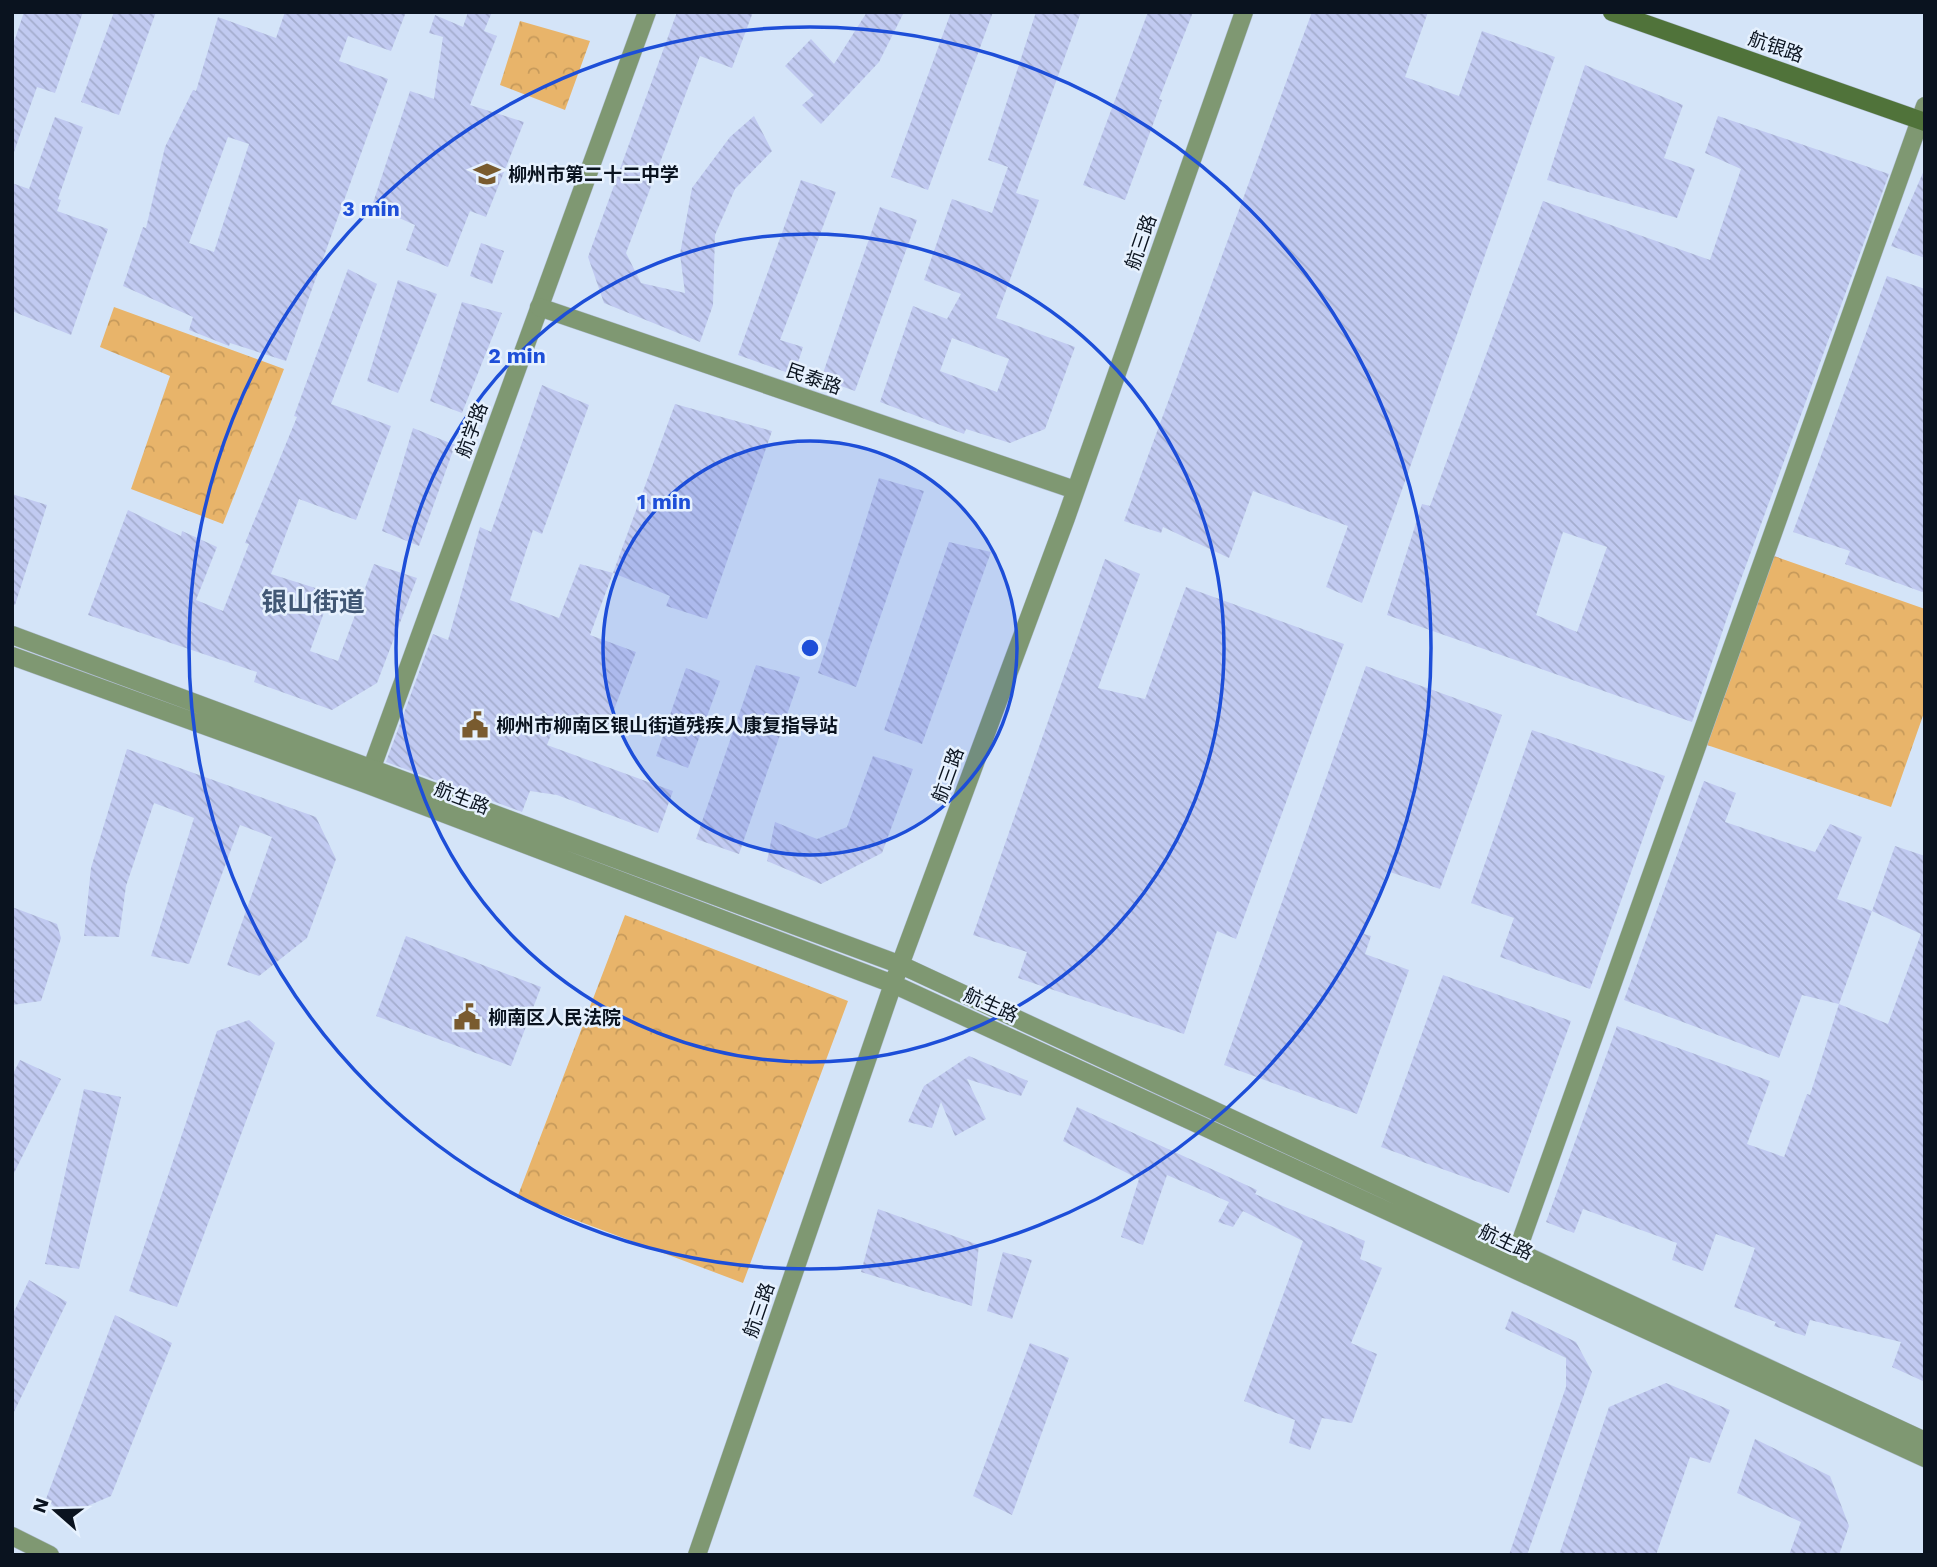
<svg xmlns="http://www.w3.org/2000/svg" width="1937" height="1567" font-family="'Work Sans','Noto Sans SC',sans-serif">
	<style>
		.park { fill: url(#park-crowns) }
		.building { fill: url(#building-back-hatch); fill-rule: evenodd }
		.lines { fill: none; stroke-linecap: round; stroke-linejoin: round }
		.minor-casing { stroke: #b0bed1; stroke-width: 19 }
		.tertiary-casing { stroke: #b0bed1; stroke-width: 19 }
		.secondary-casing { stroke: #b0bed1; stroke-width: 19 }
		.minor { stroke: #7f9872; stroke-width: 18 }
		.tertiary { stroke: #7f9872; stroke-width: 18 }
		.secondary { stroke: #50733a; stroke-width: 18 }
		.ring { fill: none; stroke: #1d4ed8; stroke-width: 3.5 }
		.labels { text-anchor: middle; dominant-baseline: central; stroke-width: 5; stroke-linejoin: round; paint-order: stroke }
		.street-label { font-size: 19px; fill: #0a131f; stroke: #e6f1fe }
		.poi-label { font-size: 19px; font-weight: bold; fill: #0a131f; stroke: #e6f1fe; text-anchor: start }
		.district-label { font-size: 26px; font-weight: bold; fill: #415774; stroke: #e6f1fe }
		.centre { fill: #1d4ed8; stroke: #e6f1fe; stroke-width: 3.5 }
		.ring-label { font-size: 21px; text-anchor: middle; font-weight: bold; fill: #1d4ed8; stroke: #e6f1fe; stroke-width: 5; stroke-linejoin: round; paint-order: stroke }
	</style>
	<defs>
		<pattern id="park-crowns" width="20" height="18" patternUnits="userSpaceOnUse" patternTransform="scale(1.75)"><rect width="20" height="18" fill="#e8b46a"/><path d="M2 6a3 3 0 1 1 6 0M12 15a3 3 0 1 1 6 0" fill="none" stroke="#c69a5b"/></pattern>
		<pattern id="building-back-hatch" width="6" height="6" patternUnits="userSpaceOnUse" patternTransform="scale(1.75)"><rect width="6" height="6" fill="#c1caf1"/><path d="M-1 5l2 2M0 0l6 6M5-1l2 2" fill="none" stroke="#a4adce"/></pattern>
	</defs>
	<rect width="100%" height="100%" fill="#d4e4f8"/>
	<path class="park" d="M520,21L590,41L565,110L500,85Z
		M114,307L284,369L223,524L131,489L170,376L100,347Z
		M1774,556L1925,609V710L1891,807L1707,745Z
		M625,915L848,1001L743,1283L517,1198Z"/>
	<path class="building" d="M24,12H83L55,93L37,87L14,152L12,48Z
		M114,12H156L119,115L81,102Z
		M285,12H406L391,51L348,36L339,61L388,79L286,361L230,343L229,346L189,330L193,317L123,286L143,227L146,228L165,147L193,90L196,91L218,17L276,38ZM228,137L249,144L214,252L189,243Z
		M468,12H492L484,31L497,36L470,105L524,122L486,217L470,211L448,267L406,250L415,225L372,206L410,91L434,99L443,37L429,33L435,15L463,27Z
		M677,12H753L732,68L700,56L626,253L641,283L685,293L680,254L692,188L730,137L754,116L772,151L735,189L715,235L713,305L700,342L604,303L588,257Z
		M867,12H904L879,62L821,124L802,105L814,95L785,66L811,39L834,64Z
		M951,12H993L928,190L891,177Z
		M1036,12H1081L1016,193L1039,200L996,318L1075,347L1045,429L1010,443L966,429L964,434L880,402L913,306L947,319L961,294L924,280L952,199L992,213L1008,167L988,160ZM952,338L1009,359L997,392L940,371Z
		M1148,12H1193L1159,99L1162,100L1125,200L1083,185Z
		M1312,12H1428L1405,77L1459,96L1482,31L1555,57L1362,603L1326,587L1348,526L1253,491L1229,558L1163,527L1161,533L1124,521Z
		M1585,65L1683,105L1664,158L1695,169L1677,218L1547,180Z
		M1718,116L1889,174L1729,612L1692,722L1387,615L1422,504L1430,506L1543,201L1710,260L1741,169L1705,153ZM1563,532L1607,547L1577,632L1536,615Z
		M55,117L83,127L58,199L61,200L57,211L108,229L71,335L12,311V183L29,189Z
		M1925,168V258L1891,246Z
		M801,180L836,192L780,340L803,347L794,375L738,355Z
		M880,207L917,220L855,391L821,379Z
		M481,243L504,251L492,284L470,276Z
		M348,269L377,284L331,404L391,426L356,520L299,499L271,574L331,593L310,651L338,661L374,564L417,578L377,683L332,710L254,682L257,672L88,615L128,510L181,536L182,531L217,547L196,600L223,611L249,544L245,543L297,417L294,416Z
		M1887,276L1925,289V593L1845,564L1850,551L1793,532Z
		M398,280L437,294L398,393L367,381Z
		M462,302L502,313L462,413L430,401Z
		M542,385L589,405L542,534L533,530L510,600L559,618L580,564L613,573L590,635L636,652L604,736L558,716L547,745L673,791L658,833L557,795L530,791L522,812L386,762L433,634L448,640L480,527L491,532Z
		M675,404L772,431L707,619L666,606L670,596L613,573Z
		M413,428L455,445L419,546L382,531Z
		M879,478L924,491L856,687L818,673Z
		M12,494L47,505L15,605L12,604Z
		M949,542L991,552L922,744L884,730Z
		M1105,559L1140,574L1098,688L1145,699L1186,587L1344,644L1236,939L1217,931L1184,1034L1018,978L1027,952L973,935Z
		M756,665L800,677L739,854L696,839Z
		M1366,666L1502,715L1440,889L1387,871L1364,934L1371,936L1365,954L1409,970L1357,1114L1224,1065Z
		M686,668L720,681L688,768L656,756Z
		M1532,730L1665,776L1590,989L1500,957L1514,918L1471,903Z
		M127,749L316,817L336,859L307,938L259,976L227,965L272,837L240,825L189,964L151,956L194,818L154,803L126,886L119,937L84,936L91,868Z
		M873,756L913,769L882,853L821,884L767,861L775,822L817,839L847,827Z
		M1704,781L1736,793L1725,822L1815,852L1830,824L1862,837L1837,899L1872,911L1839,1004L1802,995L1779,1058L1624,1000Z
		M1895,846L1925,856V1382L1892,1367L1901,1342L1810,1320L1805,1336L1774,1326L1776,1322L1734,1307L1755,1248L1716,1234L1703,1271L1672,1260L1677,1243L1583,1209L1574,1233L1546,1222L1617,1026L1770,1081L1747,1144L1784,1157L1807,1094L1810,1095L1839,1004L1888,1024L1921,934L1872,911Z
		M12,907L57,924L61,938L41,1001L12,1005Z
		M406,936L541,987L511,1066L376,1016Z
		M1443,975L1571,1021L1509,1193L1381,1147Z
		M249,1020L275,1043L177,1307L129,1291L217,1031Z
		M969,1056L1028,1081L1021,1096L967,1079L986,1119L955,1136L941,1102L932,1128L908,1122L924,1086Z
		M20,1060L61,1079L12,1177V1076Z
		M84,1089L121,1097L79,1269L45,1264Z
		M1077,1107L1257,1190L1255,1194L1365,1241L1360,1259L1382,1268L1351,1343L1377,1354L1352,1423L1322,1418L1310,1450L1289,1443L1295,1420L1244,1401L1303,1241L1243,1211L1233,1227L1218,1222L1229,1202L1167,1175L1143,1245L1121,1237L1139,1179L1063,1141Z
		M878,1209L979,1245L972,1306L861,1272Z
		M1003,1252L1032,1260L1012,1319L987,1311Z
		M29,1280L67,1302L12,1416V1316Z
		M1512,1311L1576,1342L1592,1372L1527,1555H1509L1566,1387V1358L1505,1329Z
		M115,1315L172,1343L111,1496L64,1516L46,1499Z
		M1030,1343L1069,1358L1012,1515L973,1496Z
		M1666,1383L1730,1410L1710,1463L1690,1457L1656,1555H1559L1609,1407Z
		M1755,1439L1830,1476L1849,1526L1839,1555H1789L1801,1522L1737,1493Z"/>
	<g class="lines">
		<g class="minor-casing">
			<path id="minor" d="M367,781L647,12"/>
		</g>
		<g class="tertiary-casing">
			<path id="tertiary" d="M539,307L1075,490
				M12,635L901,965L1925,1441
				M12,656L366,784L893,984L1925,1458
				M1513,1263L1925,106
				M12,1536L50,1555
				M697,1555L893,984L1066,518L1244,12"/>
		</g>
		<g class="secondary-casing">
			<path id="secondary" d="M1612,12L1925,122"/>
		</g>
		<use href="#minor" class="minor"/>
		<use href="#tertiary" class="tertiary"/>
		<use href="#secondary" class="secondary"/>
	</g>
	<circle cx="810" cy="648" r="207" fill="#1d4ed8" fill-opacity=".12"/>
	<g class="ring">
		<circle cx="810" cy="648" r="207"/>
		<circle cx="810" cy="648" r="414"/>
		<circle cx="810" cy="648" r="621"/>
	</g>
	<defs>
		<g id="school-bare" transform="scale(2.1)"><path d="M0-5L7-2L0 1L-7-2ZM-4 1L0 2.5L4 1V4Q0 6-4 4Z" fill="#795b2f" stroke="#e6f1fe" stroke-width="2.5" paint-order="stroke"/></g>
		<g id="civic-bare" transform="scale(2.1)"><path d="M-.6-6.5H3V-4.5H.6V-3L4-1V1h2V6H-6V1h2V-1L-.6-3ZM-1.2 2.5V6h2.4V2.5Z" fill="#795b2f" stroke="#e6f1fe" stroke-width="2.5" paint-order="stroke"/></g>
	</defs>
	<g fill-rule="evenodd">
		<use href="#school-bare" x="487" y="174"/>
		<use href="#civic-bare" x="475" y="725"/>
		<use href="#civic-bare" x="467" y="1017"/>
	</g>
	<g class="labels">
		<g class="street-label">
			<text transform="translate(1776 47) rotate(19)">航银路</text>
			<text transform="translate(1141 242) rotate(-71)">航三路</text>
			<text transform="translate(814 379) rotate(19)">民泰路</text>
			<text transform="translate(472 430) rotate(-70)">航学路</text>
			<text transform="translate(948 775) rotate(-70)">航三路</text>
			<text transform="translate(462 798) rotate(21)">航生路</text>
			<text transform="translate(991 1005) rotate(24)">航生路</text>
			<text transform="translate(1506 1242) rotate(25)">航生路</text>
			<text transform="translate(759 1310) rotate(-71)">航三路</text>
		</g>
		<g class="poi-label">
			<text x="508" y="174">柳州市第二十二中学</text>
			<text x="496" y="725">柳州市柳南区银山街道残疾人康复指导站</text>
			<text x="488" y="1017">柳南区人民法院</text>
		</g>
		<g class="district-label">
			<text x="313" y="602">银山街道</text>
		</g>
	</g>
	<circle cx="810" cy="648" r="10" class="centre"/>
	<g class="ring-label">
		<text x="371" y="216">3 min</text>
		<text x="517" y="363">2 min</text>
		<text x="664" y="509">1 min</text>
	</g>
	<rect width="1937" height="1567" fill="none" stroke="#0a131f" stroke-width="28"/>
	<g transform="translate(56 1511) rotate(290)" stroke="#e6f1fe" stroke-width="5" paint-order="stroke">
	<path d="M0-5L12 26L0 18L-12 26Z" fill="#0a131f"/>
	<text y="-10" font-size="19" font-weight="bold" text-anchor="middle" fill="#0a131f">N</text>
	</g>
</svg>
